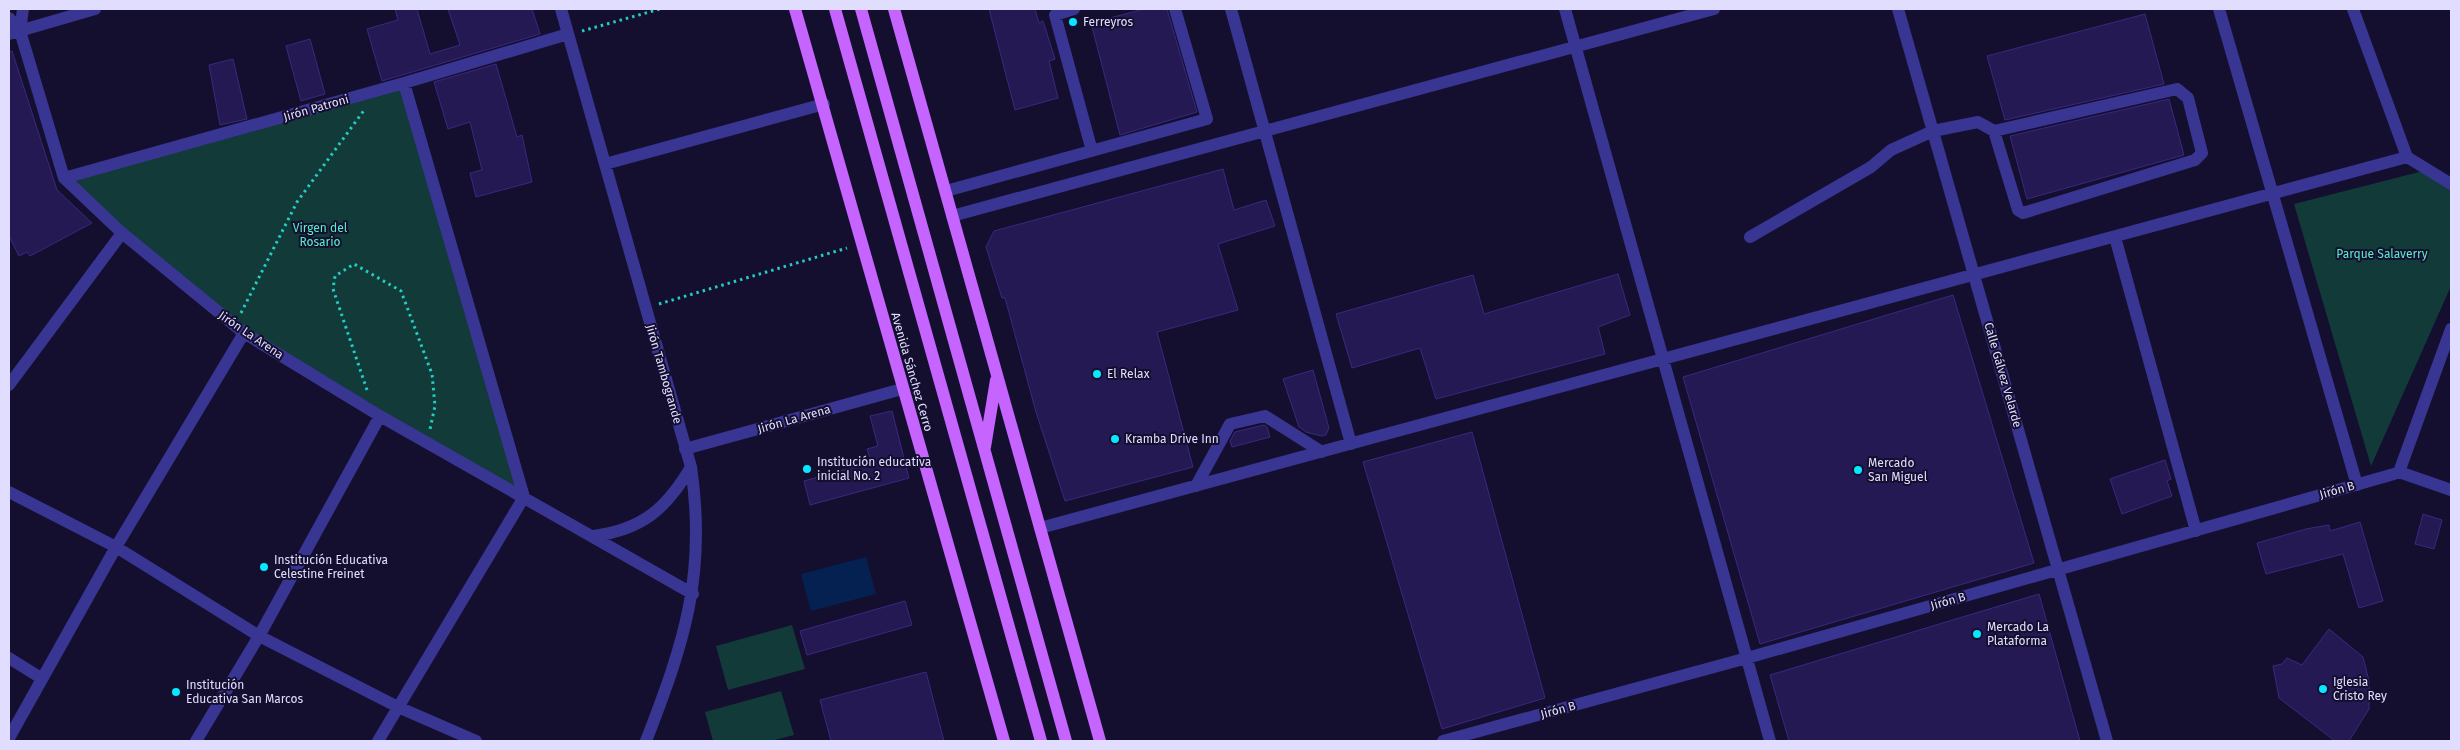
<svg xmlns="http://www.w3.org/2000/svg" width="2460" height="750" font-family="'Fira Sans',sans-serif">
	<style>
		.green { fill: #113a39 }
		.water { fill: #052152 }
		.building { fill: #241952; stroke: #3a2881 }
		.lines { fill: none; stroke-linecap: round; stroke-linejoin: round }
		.path { stroke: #23cdc3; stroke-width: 3; stroke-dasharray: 2.5 4; stroke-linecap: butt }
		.minor { stroke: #393593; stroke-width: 12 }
		.major { stroke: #c564ff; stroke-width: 12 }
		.poi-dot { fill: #09e6ff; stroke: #140f2f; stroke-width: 2 }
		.labels { text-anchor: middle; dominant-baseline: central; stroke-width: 4; stroke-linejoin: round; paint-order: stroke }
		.poi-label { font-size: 12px; fill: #e1ddff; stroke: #140f2f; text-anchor: start }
		.street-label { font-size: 12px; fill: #e1ddff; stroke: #140f2f }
		.park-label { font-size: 12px; fill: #5aeec9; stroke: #140f2f }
	</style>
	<rect width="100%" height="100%" fill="#140f2f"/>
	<path class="green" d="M404,83L524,497L244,333L64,178Z
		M2423,171L2451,188V286L2371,466L2294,204Z
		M792,625L805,669L728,690L716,646Z
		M781,691L794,735L771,741H713L705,712Z"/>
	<path class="water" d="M866,557L876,594L811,611L801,574Z"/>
	<path class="building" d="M395,9H417L430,54L460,45L448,9H532L540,34L382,81L367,29L398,20Z
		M989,9H1035L1039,23L1043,21L1055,59L1049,61L1058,98L1015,110Z
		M1144,9H1167L1197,112L1120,135L1091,23Z
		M2145,14L2164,84L2005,120L1987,56Z
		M310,39L325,94L301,101L286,46Z
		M12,51L57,190L92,223L30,256L27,252L19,256L9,236V52Z
		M233,59L247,119L220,125L209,65Z
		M496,64L517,137L522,135L532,182L476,197L470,173L482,170L470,122L448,129L434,82Z
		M2169,99L2184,155L2027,199L2010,136Z
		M1223,169L1234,210L1266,200L1275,226L1218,244L1238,310L1157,332L1193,467L1065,501L1036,412L1005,298H1002L986,247L994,231Z
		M1618,274L1630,315L1598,327L1605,354L1436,399L1420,348L1352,368L1336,314L1473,275L1484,314Z
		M1953,295L2034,563L1760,644L1683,377Z
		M1313,370L1329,428L1326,435L1321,436L1306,432L1299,427L1283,379Z
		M892,411L909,478L810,505L804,481L871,462L867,449L878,446L870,416Z
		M1264,425L1267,427L1270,437L1232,447L1230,441L1235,432Z
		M1472,432L1545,698L1442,729L1363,462Z
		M2165,460L2171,479L2167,481L2172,496L2122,514L2110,479Z
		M2423,514L2442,520L2434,549L2415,544Z
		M2360,522L2383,601L2359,608L2343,554L2266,574L2257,543L2306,529L2329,525L2330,531Z
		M2039,594L2080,741H1789L1770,675Z
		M905,601L912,625L807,655L800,631Z
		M2329,629L2363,657L2369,681V709L2349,741H2335L2279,698L2273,666L2282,664L2287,658L2302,665Z
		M926,672L944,741H831L820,700Z"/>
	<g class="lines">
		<path class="path" d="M582,31L660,9
			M659,304L847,248
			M241,313L297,202L365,109
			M367,390L333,289L335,276L354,264L401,291L432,374L435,406L430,429"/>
		<path class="minor" d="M23,9L20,31L64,178L122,233L244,333L380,416L693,594
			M561,9L691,467C707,575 684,643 646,741
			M1074,9L1055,15L1092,151
			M1231,9L1351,444
			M1565,9L1770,741
			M1898,9L2107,741
			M2219,9L2357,485
			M2353,9L2407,157
			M9,18L20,31
			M9,34L95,9
			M2407,157L2451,184
			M605,164L824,104
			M64,178L404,83L568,34
			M946,191L1207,119L1175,9
			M952,216L1714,9
			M1750,237L1871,167L1891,150L1933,131L1978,122L1994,131L2177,89L2188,98L2202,153L2195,160L2023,213L2018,210L1994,131
			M2115,237L2196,531
			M9,385L122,233
			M685,449L902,389
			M2399,472L2451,329
			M1196,486L1230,424L1265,416L1322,452
			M9,492L116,547L259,636L398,707L476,741
			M1040,528L2407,157
			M594,536C643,529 666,509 691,467
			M9,658L41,678
			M9,738L116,547L244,333
			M196,741L259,636L380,416
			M378,741L524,497L404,83
			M1443,741L1747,658L2394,474L2399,472L2451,490"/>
		<path class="major" d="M795,9L1004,741
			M835,9L1041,741
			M861,9L1066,741
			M894,9L1100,741
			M985,447L996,380"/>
	</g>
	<g class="poi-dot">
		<circle cx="1073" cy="22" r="5"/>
		<circle cx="1097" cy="374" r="5"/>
		<circle cx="1115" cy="439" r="5"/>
		<circle cx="807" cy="469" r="5"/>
		<circle cx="1858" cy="470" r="5"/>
		<circle cx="264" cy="567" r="5"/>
		<circle cx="1977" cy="634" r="5"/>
		<circle cx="2323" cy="689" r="5"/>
		<circle cx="176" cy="692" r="5"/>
	</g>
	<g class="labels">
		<g class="poi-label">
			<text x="1083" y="22">Ferreyros</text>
			<text x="1107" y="374">El Relax</text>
			<text x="1125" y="439">Kramba Drive Inn</text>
			<text x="817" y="462">Institución educativa<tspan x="817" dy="14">inicial No. 2</tspan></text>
			<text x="1868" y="463">Mercado<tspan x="1868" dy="14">San Miguel</tspan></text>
			<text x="274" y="560">Institución Educativa<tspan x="274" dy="14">Celestine Freinet</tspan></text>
			<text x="1987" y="627">Mercado La<tspan x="1987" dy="14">Plataforma</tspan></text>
			<text x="2333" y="682">Iglesia<tspan x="2333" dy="14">Cristo Rey</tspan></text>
			<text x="186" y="685">Institución<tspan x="186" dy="14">Educativa San Marcos</tspan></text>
		</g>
		<g class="street-label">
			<text transform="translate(316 108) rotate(-16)">Jirón Patroni</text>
			<text transform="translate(251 335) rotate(34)">Jirón La Arena</text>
			<text transform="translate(912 372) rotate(74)">Avenida Sánchez Cerro</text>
			<text transform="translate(664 374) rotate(74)">Jirón Tambogrande</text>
			<text transform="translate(2003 375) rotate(74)">Calle Gálvez Velarde</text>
			<text transform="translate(794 419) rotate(-16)">Jirón La Arena</text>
			<text transform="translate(2337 490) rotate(-16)">Jirón B</text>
			<text transform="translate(1948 601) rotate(-16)">Jirón B</text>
			<text transform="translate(1558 710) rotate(-15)">Jirón B</text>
		</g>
		<g class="park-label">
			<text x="320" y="228">Virgen del<tspan x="320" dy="14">Rosario</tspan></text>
			<text x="2382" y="254">Parque Salaverry</text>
		</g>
	</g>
	<rect width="2460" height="750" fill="none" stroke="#e1ddff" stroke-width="20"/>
</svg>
